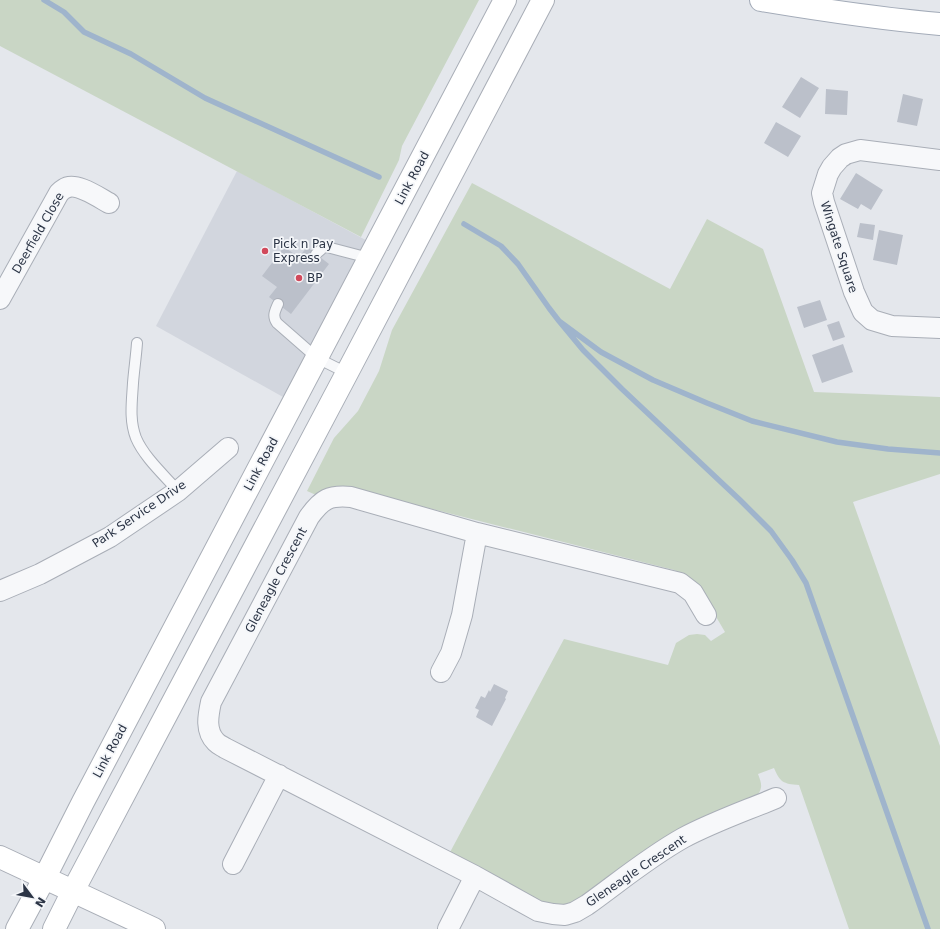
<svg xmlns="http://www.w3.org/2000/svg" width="940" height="929" font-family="'DejaVu Sans',sans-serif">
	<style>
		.built { fill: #d2d6de }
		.green { fill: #c9d6c5 }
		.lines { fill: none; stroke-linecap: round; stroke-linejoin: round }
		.stream { stroke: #9fb4cc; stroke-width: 5.5 }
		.building { fill: #bbc0ca }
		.lane-casing { stroke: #a9aeb7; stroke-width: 12 }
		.street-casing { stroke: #a9aeb7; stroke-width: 22 }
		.secondary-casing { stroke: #a9aeb7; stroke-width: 24 }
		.primary-casing { stroke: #a3abb8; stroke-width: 24 }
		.lane { stroke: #f7f8fa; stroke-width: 10 }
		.street { stroke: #f7f8fa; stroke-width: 20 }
		.secondary { stroke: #fff; stroke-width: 22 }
		.primary { stroke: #fff; stroke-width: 22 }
		.poi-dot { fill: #d1495b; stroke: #f4f6f9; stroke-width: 1.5 }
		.labels { text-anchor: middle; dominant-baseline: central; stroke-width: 3.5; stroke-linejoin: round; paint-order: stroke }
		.street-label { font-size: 12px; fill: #2b3445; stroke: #f4f6f9 }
		.poi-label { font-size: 12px; fill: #2b3445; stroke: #f4f6f9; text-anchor: start }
	</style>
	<rect width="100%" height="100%" fill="#e4e7ec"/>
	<path class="built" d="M237,171L375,245L292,402L156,326Z"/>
	<path class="green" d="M0,0H479L402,146L399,160L361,237L0,46Z
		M472,183L670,289L707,219L763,249L814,392L940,397V474L853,502L940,746V929H849L799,785C783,784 780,782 774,768L758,774C763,787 762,788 755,800L684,826L586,897L567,905H546L448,856L564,639L668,665L676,643L689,635L697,634L705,635L711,641L725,632L698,586L687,576L674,570L345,487L316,495L307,491L334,438L358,411L379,371L392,330Z"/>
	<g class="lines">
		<path class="stream" d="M44,0L64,12L84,32L131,54L205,98L379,177
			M464,224L501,246L518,264L549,308L559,321L601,352L653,380L707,403L752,421L837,442L888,449L940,453
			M559,321L583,350L622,389L740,500L771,531L792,560L806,583L928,929"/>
	</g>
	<path class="building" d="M801,77L819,88L800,118L782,107Z
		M826,89L848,91L847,115L825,114Z
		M903,94L923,99L917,126L897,122Z
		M776,122L801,136L788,157L764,143Z
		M856,173L883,190L871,210L861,204L858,209L840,199Z
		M860,223L875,225L873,240L857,237Z
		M879,230L903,235L897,265L873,260Z
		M284,247L299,257L307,247L329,264L291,314L269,297L277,287L262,276Z
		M820,300L827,320L804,328L797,307Z
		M839,321L845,337L833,341L827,325Z
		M843,344L853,372L822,383L812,355Z
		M494,684L508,691L505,698L506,699L492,726L476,717L479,710L475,708L481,696L485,698L489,690L490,692Z"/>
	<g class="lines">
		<g class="lane-casing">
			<path id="lane" d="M316,254L323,248L327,247L369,258
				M278,304C275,311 272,316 277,323L317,358L347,373
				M137,343C136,357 134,370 133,383C132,401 129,420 136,438C144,457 164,475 178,491"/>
		</g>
		<g class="street-casing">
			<path id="street" d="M940,160L860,150L846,154L840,158L832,167L828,174L822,193L824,202L854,292L863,312L872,320L892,326L940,328
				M0,299L59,193C59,193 63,189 64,189C75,181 98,197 109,203
				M0,591L40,574L110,537L178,491L228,448
				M441,672L451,653L462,615L477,533
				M233,864L279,775
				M475,876L538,911L553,914L565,915L575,912L587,905C619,882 649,857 683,838C713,822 745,811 776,798
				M448,929L475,876L225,748C222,746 219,745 216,742C205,731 208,716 211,702L309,517C322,499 329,495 351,497L477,533L680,583L693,593L706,615"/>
		</g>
		<g class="secondary-casing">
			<path id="secondary" d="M0,857L154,929
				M17,929L45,877L83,802L505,0
				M54,929L73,891L347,373L543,0"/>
		</g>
		<g class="primary-casing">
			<path id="primary" d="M761,0C821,10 880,19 940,24"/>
		</g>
		<use href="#lane" class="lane"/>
		<use href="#street" class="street"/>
		<use href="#secondary" class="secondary"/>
		<use href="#primary" class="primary"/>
	</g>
	<g class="poi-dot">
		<circle cx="265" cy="251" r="4"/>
		<circle cx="299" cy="278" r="4"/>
	</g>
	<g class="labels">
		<g class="street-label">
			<text transform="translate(412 178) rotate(-62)">Link Road</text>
			<text transform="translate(38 233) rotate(-60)">Deerfield Close</text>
			<text transform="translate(839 247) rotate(72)">Wingate Square</text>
			<text transform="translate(261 464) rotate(-62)">Link Road</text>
			<text transform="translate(139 514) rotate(-34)">Park Service Drive</text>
			<text transform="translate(276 580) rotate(-62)">Gleneagle Crescent</text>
			<text transform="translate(110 751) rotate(-62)">Link Road</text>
			<text transform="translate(636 871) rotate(-34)">Gleneagle Crescent</text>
		</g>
		<g class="poi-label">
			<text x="273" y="244">Pick n Pay<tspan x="273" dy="14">Express</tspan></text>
			<text x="307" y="278">BP</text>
		</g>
	</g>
	<g transform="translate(32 897) rotate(122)" stroke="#f4f6f9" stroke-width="3" paint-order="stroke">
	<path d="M0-3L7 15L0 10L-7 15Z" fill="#2b3445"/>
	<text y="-6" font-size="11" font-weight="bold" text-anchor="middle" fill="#2b3445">N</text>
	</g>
</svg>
